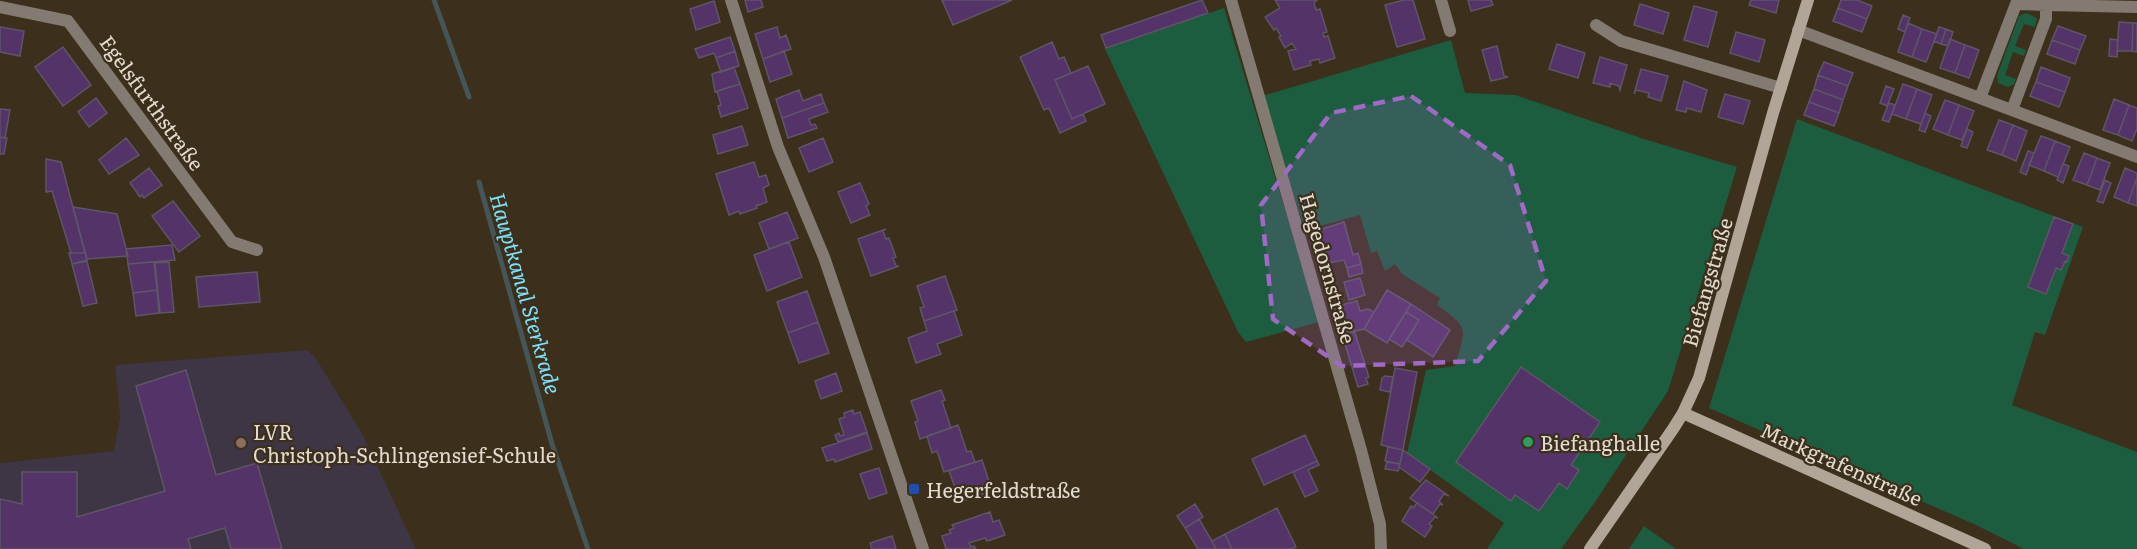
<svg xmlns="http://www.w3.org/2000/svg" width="2137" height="549" font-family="Literata,serif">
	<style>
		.education { fill: #3e3545 }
		.green { fill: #1d5d3f }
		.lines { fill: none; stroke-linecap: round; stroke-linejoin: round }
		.stream { stroke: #445657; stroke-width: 5 }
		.building { fill: #533368; stroke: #5f5468; stroke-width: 1.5 }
		.street { stroke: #837b72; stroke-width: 12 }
		.secondary { stroke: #b1a597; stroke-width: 12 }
		.marked { fill: #a069c5; fill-opacity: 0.2; stroke: #a069c5; stroke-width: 4.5; stroke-dasharray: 12 8; stroke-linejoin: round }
		.leisure-dot { fill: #2e9e5b; stroke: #3c2f1c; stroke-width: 2 }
		.education-dot { fill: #8d6e63; stroke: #3c2f1c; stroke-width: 2 }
		.transit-dot { fill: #1a4fb4; stroke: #3c2f1c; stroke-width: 2 }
		.labels { text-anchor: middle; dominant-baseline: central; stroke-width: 4.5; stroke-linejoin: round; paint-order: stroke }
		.street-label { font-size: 20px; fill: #e4dbd0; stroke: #3c2f1c }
		.poi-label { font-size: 20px; fill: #e4dbd0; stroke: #3c2f1c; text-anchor: start }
		.water-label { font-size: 21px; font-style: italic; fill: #7ee1fa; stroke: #3c2f1c }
	</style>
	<rect width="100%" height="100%" fill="#3c2f1c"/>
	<path class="education" d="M307,350L315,357L363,435L416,549H0V463L114,451L120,417L115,365Z"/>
	<path class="green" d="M1224,8L1319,322L1246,342L1238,332L1105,49Z
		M2026,13L2035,17L2037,19L2035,27L2024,24L2015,46L2026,50L2024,56L2013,52L2005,75L2016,79L2014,84L2008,87L1998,83L1997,76L2019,16Z
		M1451,40L1465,93L1515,95L1647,140L1737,167L1668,391L1595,502L1561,549H1487L1504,523L1407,453L1426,370L1455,366C1466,327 1470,329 1437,305L1440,298L1402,274L1395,264L1385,271L1377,251L1371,253L1360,215L1305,230L1262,96Z
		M1797,119L2083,227L2045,335L2035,332L2012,405L2137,452V549H2024L1976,525L1709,408Z
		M1644,526L1676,549H1629Z"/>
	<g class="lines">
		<path class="stream" d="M434,0L469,97
			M479,182L552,444L588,549"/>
	</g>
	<path class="building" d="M745,0H761L763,7L748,12Z
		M942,0H1012L953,25Z
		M1202,0L1208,13L1106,48L1101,35Z
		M1275,0H1317L1314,3L1316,10L1320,9L1327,32L1323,33L1324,37L1328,36L1335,58L1320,63L1319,59L1310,61L1311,65L1294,70L1288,51L1296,49L1292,43L1285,48L1279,37L1281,36L1276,28L1274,30L1265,17L1280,8Z
		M1404,0H1413L1425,39L1397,47L1385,5Z
		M1468,0H1491L1493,5L1471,11Z
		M1751,0H1779L1776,13L1749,5Z
		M1841,0H1857L1872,6L1867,19L1838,8Z
		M714,1L720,22L696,30L690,9Z
		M1640,4L1669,13L1663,34L1634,25Z
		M1694,6L1717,12L1708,47L1684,40Z
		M1838,8L1867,19L1862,32L1833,21Z
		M1903,15L1910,18L1905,32L1898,29Z
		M2119,22L2133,23L2132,51H2117Z
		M1908,23L1922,29L1912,57L1898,52Z
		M2133,23H2137V52L2132,51Z
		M2058,26L2086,36L2080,50L2052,40Z
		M0,27L24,31L20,56L0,52Z
		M777,27L780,38L786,35L791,49L763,59L755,34Z
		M1939,27L1946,29L1941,44L1934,41Z
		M1922,29L1937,34L1926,62L1912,57Z
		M1946,29L1953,32L1948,46L1941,44Z
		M1736,32L1765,40L1759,62L1730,53Z
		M730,37L735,51L716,58L714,53L699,58L695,49Z
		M1950,39L1965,45L1955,73L1940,68Z
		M2110,39L2118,40L2117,57L2109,56Z
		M2052,40L2080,50L2075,64L2047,54Z
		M1052,42L1059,59L1064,57L1071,73L1055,80L1072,119L1083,114L1086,121L1060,133L1049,108L1044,110L1020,57Z
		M1557,44L1585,53L1578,78L1549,69Z
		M1965,45L1979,50L1969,78L1955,73Z
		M1497,46L1504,76L1508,77L1491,81L1482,50Z
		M63,47L91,85L63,106L35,67Z
		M735,51L739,66L721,72L716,58Z
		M784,51L792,74L770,82L763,59Z
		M1600,57L1627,65L1620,90L1619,86L1610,83V87L1593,83Z
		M1824,62L1853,73L1848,86L1818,75Z
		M1088,66L1105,104L1072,119L1055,80Z
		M734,67L740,84L715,92L712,74Z
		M2041,67L2070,78L2065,92L2036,82Z
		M1641,69L1668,76L1661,101L1648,97L1649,93L1636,90L1634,94Z
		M1818,75L1848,86L1843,100L1814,89Z
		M1684,81L1707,90L1701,112L1687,108L1686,112L1676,110Z
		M2036,82L2065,92L2059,107L2030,96Z
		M740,84L748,108L721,117L718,106L721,105L717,91Z
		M1903,84L1917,89L1906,119L1892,114Z
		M1886,86L1894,89L1887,106L1880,103Z
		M1814,89L1843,100L1839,113L1809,102Z
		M1917,89L1932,95L1921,124L1906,119Z
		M799,90L803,101L821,94L824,103L782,118L776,99Z
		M1725,94L1750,101L1743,124L1718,117Z
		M96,98L107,113L89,127L78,112Z
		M2114,99L2129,105L2118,135L2103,130Z
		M1945,100L1959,105L1948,135L1933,129Z
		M1809,102L1839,113L1834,126L1804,115Z
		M824,103L828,112L809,119L811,125L815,124L817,128L788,138L782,118Z
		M1889,103L1895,105L1889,122L1882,120Z
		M1959,105L1974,111L1962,140L1948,135Z
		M2129,105L2137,108V129L2132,141L2118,135Z
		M0,109L10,110L5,138L0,137Z
		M1925,113L1931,116L1925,132L1919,130Z
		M1999,120L2013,125L2002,155L1987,150Z
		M2013,125L2027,131L2016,161L2002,155Z
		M742,126L748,145L718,154L713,135Z
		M1967,129L1973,132L1967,148L1961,146Z
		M2041,136L2055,141L2044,171L2029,165Z
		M0,137L7,138L4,154H0Z
		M126,138L139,155L109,174L99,160Z
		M823,138L833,162L809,172L799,148Z
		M2055,141L2070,147L2058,177L2044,171Z
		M2028,151L2034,153L2026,175L2020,172Z
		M2084,153L2097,158L2087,185L2073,180Z
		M2097,158L2110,163L2100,190L2087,185Z
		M46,159L61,162L85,253H71L52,191L46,192Z
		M754,162L759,177L766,175L769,185L763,188L767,202L756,206L757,208L740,214L739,211L729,215L716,174Z
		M2063,164L2069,166L2063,183L2057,180Z
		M149,168L162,185L144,198L142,195L140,197L130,183Z
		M2125,168L2137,173V178L2128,203L2114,197Z
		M2137,178V206L2128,203Z
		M2105,180L2111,183L2103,203L2097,201Z
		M860,183L869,204L866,206L870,215L851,223L838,192Z
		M173,201L200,236L179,252L152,216Z
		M73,207L117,214L128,256L87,259Z
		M787,212L798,238L769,249L759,223Z
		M2054,217L2073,224L2062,253L2069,256L2067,262L2065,261L2061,270L2056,268L2046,294L2028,287Z
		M1344,222L1353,255L1358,253L1361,264L1347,268L1344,260L1329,263L1319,230Z
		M886,229L883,231L886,239L889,238L896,257L893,258L896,266H899L871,276L858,239Z
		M789,242L802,277L767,291L754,255Z
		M172,245L175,260L128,264L126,249Z
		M69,253H85L87,260L72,264Z
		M87,261L97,303L83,306L72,264Z
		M154,262L157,290L133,293L128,264Z
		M169,262L174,312L160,313L155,263Z
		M1361,264L1363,273L1349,277L1347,268Z
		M257,272L260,302L199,307L196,277Z
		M945,276L957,310L924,321L920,308L924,307L917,286Z
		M1360,278L1365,295L1349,300L1344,282Z
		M157,290L159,313L136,316L133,293Z
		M1387,290L1411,304L1387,343L1364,329Z
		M807,291L818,322L788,333L777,302Z
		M1357,301L1360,311L1368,309L1374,312L1364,329L1342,334L1334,307Z
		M1411,304L1450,330L1433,357L1407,340L1419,320L1406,312Z
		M954,311L962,335L937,344L941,354L916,363L908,338L927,331L924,321Z
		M1406,312L1419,320L1402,347L1389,339Z
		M818,322L829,353L799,363L788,333Z
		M1354,330L1369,377L1366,378L1368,384L1358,387L1342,334Z
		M1521,367L1600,422L1571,465L1579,470L1567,489L1559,483L1539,511L1515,495L1511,501L1456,462Z
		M1395,368L1417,372L1403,450L1381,445Z
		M186,370L216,475L257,463L282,549H231L225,528L188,539L191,549H0V499L22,504V472H77V517L165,491L136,386Z
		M836,373L842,391L821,399L815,381Z
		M1385,376L1393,377L1390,392L1380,390L1382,378Z
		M941,390L945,400L942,401L951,428L920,439L915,422L918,421L911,401Z
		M853,410L854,414L860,412L867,432L838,442L835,435L839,433L840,436L844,435L839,419L845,417L844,413Z
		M958,425L967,452L971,451L975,462L944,472L937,451L932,453L927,436Z
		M867,433L872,449L835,462L834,459L827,461L822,448Z
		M1305,435L1317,461L1264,485L1252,459Z
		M1388,447L1403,450L1400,464L1385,461Z
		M1403,450L1430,469L1420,482L1399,467Z
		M982,460L992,491L960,502L949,471Z
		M1317,461L1319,465L1308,470L1318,491L1305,497L1293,472Z
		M1387,462L1400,464L1398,471L1385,469Z
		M879,468L887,493L869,499L860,474Z
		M1426,480L1449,496L1444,494L1439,501L1443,505L1440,504L1433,514L1410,498Z
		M1417,503L1438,518L1435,517L1429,524L1432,526L1425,537L1402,521L1411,506L1413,508Z
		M1195,504L1203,517L1185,528L1177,516Z
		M1277,508L1296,547L1291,549H1232L1225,534Z
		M990,512L993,522L999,520L1005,535L987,541L985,538L969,543L971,547L974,546L976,549H946L942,536L951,533L949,530L954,528L952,525Z
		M1199,519L1212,541L1216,549H1198L1185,528Z
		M1225,534L1232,549H1216L1212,541Z
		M892,536L896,549H872L870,543Z"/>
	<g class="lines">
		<path class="street" d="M731,0L778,147L824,257L923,549
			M1231,0L1361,450L1380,524L1381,549
			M1441,0L1450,31
			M0,7L68,21L232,242L257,250
			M1596,25L1621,41L1781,88
			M1798,30L2137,157
			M1980,98L2016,4L2046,5
			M2012,110L2046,19V5L2137,7"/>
		<path class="secondary" d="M1683,413L1985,549
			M1590,549L1673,429L1683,413L1699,378L1773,113L1808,0"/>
	</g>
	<path class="marked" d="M1411,96L1510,165L1546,281L1478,361L1342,366L1273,319L1261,205L1331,113Z"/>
	<circle class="leisure-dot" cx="1528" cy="442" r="6"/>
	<circle class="education-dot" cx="241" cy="443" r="6"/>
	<rect class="transit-dot" x="908" y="483" width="12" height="12" rx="3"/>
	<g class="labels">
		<g class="street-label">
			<text transform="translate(153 102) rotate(54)">Egelsfurthstraße</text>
			<text transform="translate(1329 268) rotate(74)">Hagedornstraße</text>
			<text transform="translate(1706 282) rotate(-74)">Biefangstraße</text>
			<text transform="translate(1842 463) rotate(24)">Markgrafenstraße</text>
		</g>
		<g class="poi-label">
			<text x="253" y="431">LVR<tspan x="253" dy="23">Christoph-Schlingensief-Schule</tspan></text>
			<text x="1540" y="442">Biefanghalle</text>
			<text x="926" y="489">Hegerfeldstraße</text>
		</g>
		<g class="water-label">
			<text transform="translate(527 293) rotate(74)">Hauptkanal Sterkrade</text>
		</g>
	</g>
</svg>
